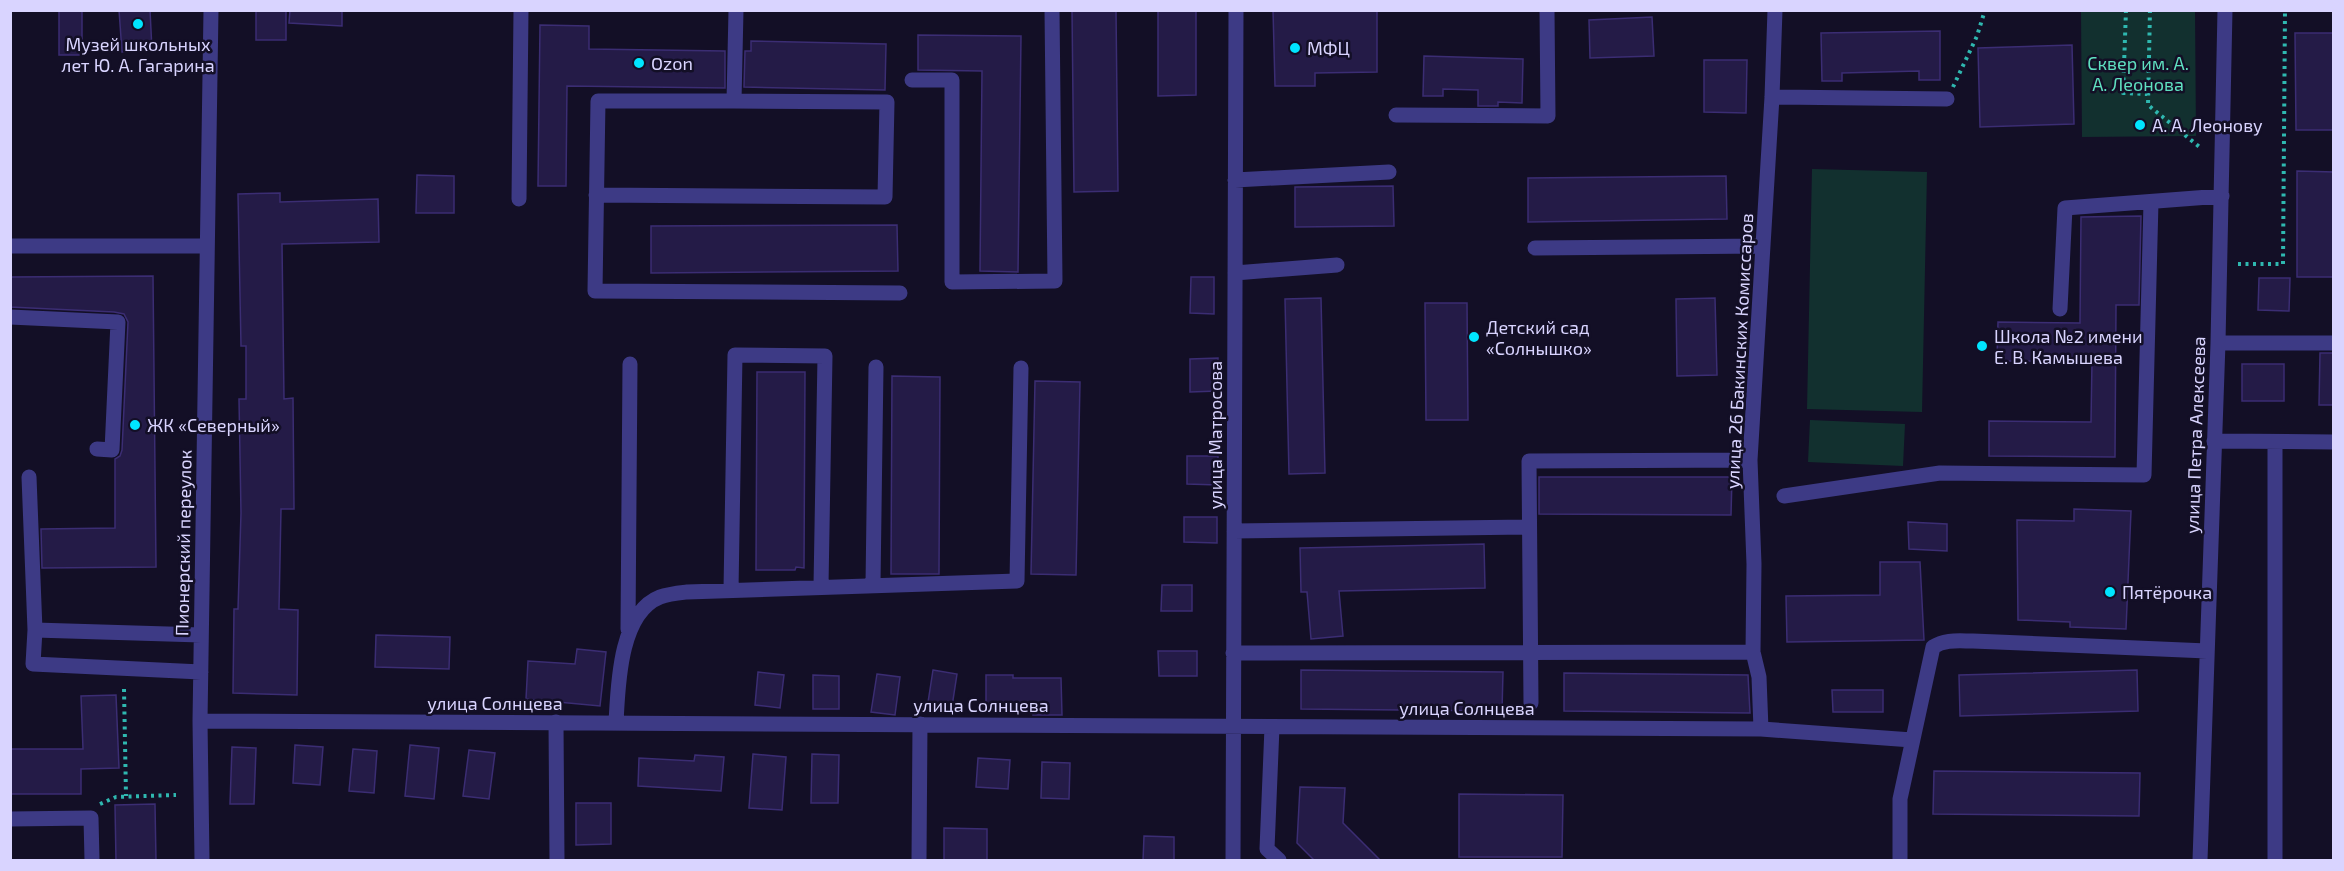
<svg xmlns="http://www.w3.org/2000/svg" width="2344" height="871" font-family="'Exo 2',sans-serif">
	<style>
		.green { fill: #12302f }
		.building { fill: #241b47; stroke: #3b2d73; stroke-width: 1.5 }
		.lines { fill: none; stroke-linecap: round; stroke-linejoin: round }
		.path { stroke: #2fb8b0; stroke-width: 4; stroke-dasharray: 3 4.5; stroke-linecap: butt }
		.minor { stroke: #3d3a85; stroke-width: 15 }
		.poi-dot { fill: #00e5ff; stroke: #130f26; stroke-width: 2 }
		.labels { text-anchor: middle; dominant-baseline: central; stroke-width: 5; stroke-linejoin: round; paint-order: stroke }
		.poi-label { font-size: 18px; fill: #d9d4ff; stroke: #130f26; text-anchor: start }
		.park-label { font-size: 18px; fill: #5fe0c0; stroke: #130f26 }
		.street-label { font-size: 18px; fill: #d9d4ff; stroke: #130f26 }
	</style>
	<rect width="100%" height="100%" fill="#130f26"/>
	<path class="green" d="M2081,11H2195L2196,136L2082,137Z
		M1812,169L1927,172L1922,412L1807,409Z
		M1810,420L1905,424L1903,466L1808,462Z"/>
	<path class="building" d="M59,10H82V55H59Z
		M119,10H150L152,50L122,52Z
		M256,10H286V40H256Z
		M290,10H342V26L289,23Z
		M1072,10H1116L1118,191L1074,192Z
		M1158,10H1196V95L1158,96Z
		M1273,10H1377V72L1315,73V86H1275Z
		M1652,17L1654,56L1590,58L1589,20Z
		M540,25L589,26V49L725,51V88L567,86L566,186H538Z
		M1940,31V80H1919V71L1842,73V81H1822L1821,33Z
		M2295,33H2334V130H2296Z
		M918,35L1021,36L1018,272L980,271L982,71L918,70Z
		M751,41L886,44L885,90L744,87L745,51H751Z
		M2072,45L2074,124L1980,127L1978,48Z
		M1424,56L1523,59L1522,103L1498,102V106H1478V90L1443,89V96H1423Z
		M1704,60H1747L1746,113L1704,112Z
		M2297,171L2334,172V277H2297Z
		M417,175L454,176V213H416Z
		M1726,176L1727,219L1528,222V178Z
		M1393,186L1394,226L1295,227V187Z
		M280,193V202L378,199L379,242L282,244L284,399L293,398L294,509H281L279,609L298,610L297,695L233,693L234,609H238L241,513L239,399H246V346H241L238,194Z
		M2141,216L2139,305H2116L2115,457L1989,456V421L2091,422L2092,361H1997L1998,322L2080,323L2081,217Z
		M897,225L898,271L651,273V226Z
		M153,276L156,567L42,568L41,529L115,528V459L120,456L122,450L128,322L124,314L114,312L10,307V277Z
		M1191,277H1214V314L1190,313Z
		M2259,278H2290L2289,311L2258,310Z
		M1321,298L1325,473L1289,474L1285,299Z
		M1715,298L1717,375L1677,376L1676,299Z
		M1425,303H1467L1468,420H1426Z
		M2320,353H2334V405H2319Z
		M1218,358V391L1190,392V359Z
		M2242,364H2284V401H2242Z
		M757,372H805L804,568L796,567L795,570H756Z
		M892,376L940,377L939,574H891Z
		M1035,381L1080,382L1076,575L1031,574Z
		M1187,456H1218V485L1187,484Z
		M1539,477H1732L1731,515L1539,514Z
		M2074,509L2131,511L2126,629L2070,627V622L2018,620L2017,520L2074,521Z
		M1184,517H1217V543L1184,542Z
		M1908,522L1947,524V551L1909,549Z
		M1484,544L1485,588L1339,591L1343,636L1311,639L1307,592H1301L1300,548Z
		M1880,562H1920L1924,640L1787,642L1786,596L1880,595Z
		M1162,585H1192V611H1161Z
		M376,635L450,637L449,669L375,667Z
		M577,649L606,652L600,706L526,699L528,661L575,664Z
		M1158,651H1197V676H1159Z
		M933,670L957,674L951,713L927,709Z
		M1301,670L1503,672L1502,711L1301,709Z
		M2137,670L2138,711L1960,716L1959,675Z
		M758,672L784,675L780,708L755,705Z
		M1564,673L1748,675L1750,713L1564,711Z
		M877,674L900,677L895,715L871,712Z
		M813,675L839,676V709H813Z
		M986,675H1013V678H1061L1062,715H1033V711H986Z
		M1832,690H1883V712H1833Z
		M116,695L119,768L81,769V794H10V749H83L81,696Z
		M295,745L323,747L320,785L293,783Z
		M410,745L439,748L434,799L405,796Z
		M232,747L256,748L254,804H230Z
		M353,749L377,751L374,793L349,791Z
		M469,750L495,753L489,799L463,796Z
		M753,754L786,757L782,810L749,808Z
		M812,754L839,755L838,803H811Z
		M695,755L724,757L721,791L638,786L639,758L694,761Z
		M978,758L1010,760L1008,789L976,787Z
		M1042,762L1070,763L1069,799L1041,798Z
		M1934,771L2140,773L2139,816L1933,814Z
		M1300,787L1345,788L1343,823L1381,861H1315L1297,843Z
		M1459,794L1563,795L1562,857H1459Z
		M576,803H611V844L576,845Z
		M155,804L156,861H116L115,805Z
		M944,828L987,829V861H944Z
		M1144,836L1174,837V861H1143Z"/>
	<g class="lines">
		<path class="path" d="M2126,10L2123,93L2147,94
			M2150,10L2148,105L2202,149
			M1953,87L1977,36L1985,10
			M2238,264H2283L2285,10
			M124,689L126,796
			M100,804L116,797L176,795"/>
		<path class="minor" d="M912,80H952V282L1055,281L1052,10
			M1772,97L1947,99
			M734,101H598L595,291L900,293
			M1396,115L1548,116L1547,10
			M1235,180L1389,172
			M596,195L885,197L887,102L734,101L736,10
			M519,199L521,10
			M10,246H207
			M1535,248L1763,246
			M1235,273L1337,265
			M2060,309L2065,208L2222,196
			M10,317L118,322L112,450L97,449
			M2218,343H2334
			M2214,441L2334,442
			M29,477L35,630L33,664L201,672
			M1784,496L1940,473L2144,475L2151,202
			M1234,531L1529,527
			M873,584L876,367
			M731,590L735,355L825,356L821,586
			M628,629L630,364
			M35,630L201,635
			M1233,653L1753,652
			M1531,703L1529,461L1750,460
			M200,721L1761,729L1912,740
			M556,722L557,860
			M616,723C618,687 619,613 660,597C668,594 678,593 687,592L1017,581L1021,368
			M1272,727L1267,849L1279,860
			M1761,729L1759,677L1753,652L1754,564L1750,460L1772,97L1775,10
			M10,819L91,818L92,860
			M202,860L200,721L211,10
			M919,860L920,724
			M1233,860L1236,10
			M1900,860V799L1933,647C1945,639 1959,641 1973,641L2207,651
			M2200,860L2218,343L2225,10
			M2275,860V442"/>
	</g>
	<g class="poi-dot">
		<circle cx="138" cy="24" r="6"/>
		<circle cx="1295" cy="48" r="6"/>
		<circle cx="639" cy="63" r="6"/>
		<circle cx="2140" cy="125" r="6"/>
		<circle cx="1474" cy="337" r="6"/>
		<circle cx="1982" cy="346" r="6"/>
		<circle cx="135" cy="425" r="6"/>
		<circle cx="2110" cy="592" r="6"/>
	</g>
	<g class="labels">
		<g class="poi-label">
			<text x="138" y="44" text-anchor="middle">Музей школьных<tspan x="138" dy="21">лет Ю. А. Гагарина</tspan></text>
			<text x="1307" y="48">МФЦ</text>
			<text x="651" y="63">Ozon</text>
			<text x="2152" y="125">А. А. Леонову</text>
			<text x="1486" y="327">Детский сад<tspan x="1486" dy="21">«Солнышко»</tspan></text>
			<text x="1994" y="336">Школа №2 имени<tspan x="1994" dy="21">Е. В. Камышева</tspan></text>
			<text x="147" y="425">ЖК «Северный»</text>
			<text x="2122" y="592">Пятёрочка</text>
		</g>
		<g class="park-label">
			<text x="2138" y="63">Сквер им. А.<tspan x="2138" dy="21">А. Леонова</tspan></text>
		</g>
		<g class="street-label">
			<text transform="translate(1739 351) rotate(-87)">улица 26 Бакинских Комиссаров</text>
			<text transform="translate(1215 435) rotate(-90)">улица Матросова</text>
			<text transform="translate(2195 435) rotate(-88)">улица Петра Алексеева</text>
			<text transform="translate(183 543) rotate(-89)">Пионерский переулок</text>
			<text x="495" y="703">улица Солнцева</text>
			<text x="981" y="705">улица Солнцева</text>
			<text x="1467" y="708">улица Солнцева</text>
		</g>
	</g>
	<rect width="2344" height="871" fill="none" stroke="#d9d4ff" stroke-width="24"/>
</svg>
